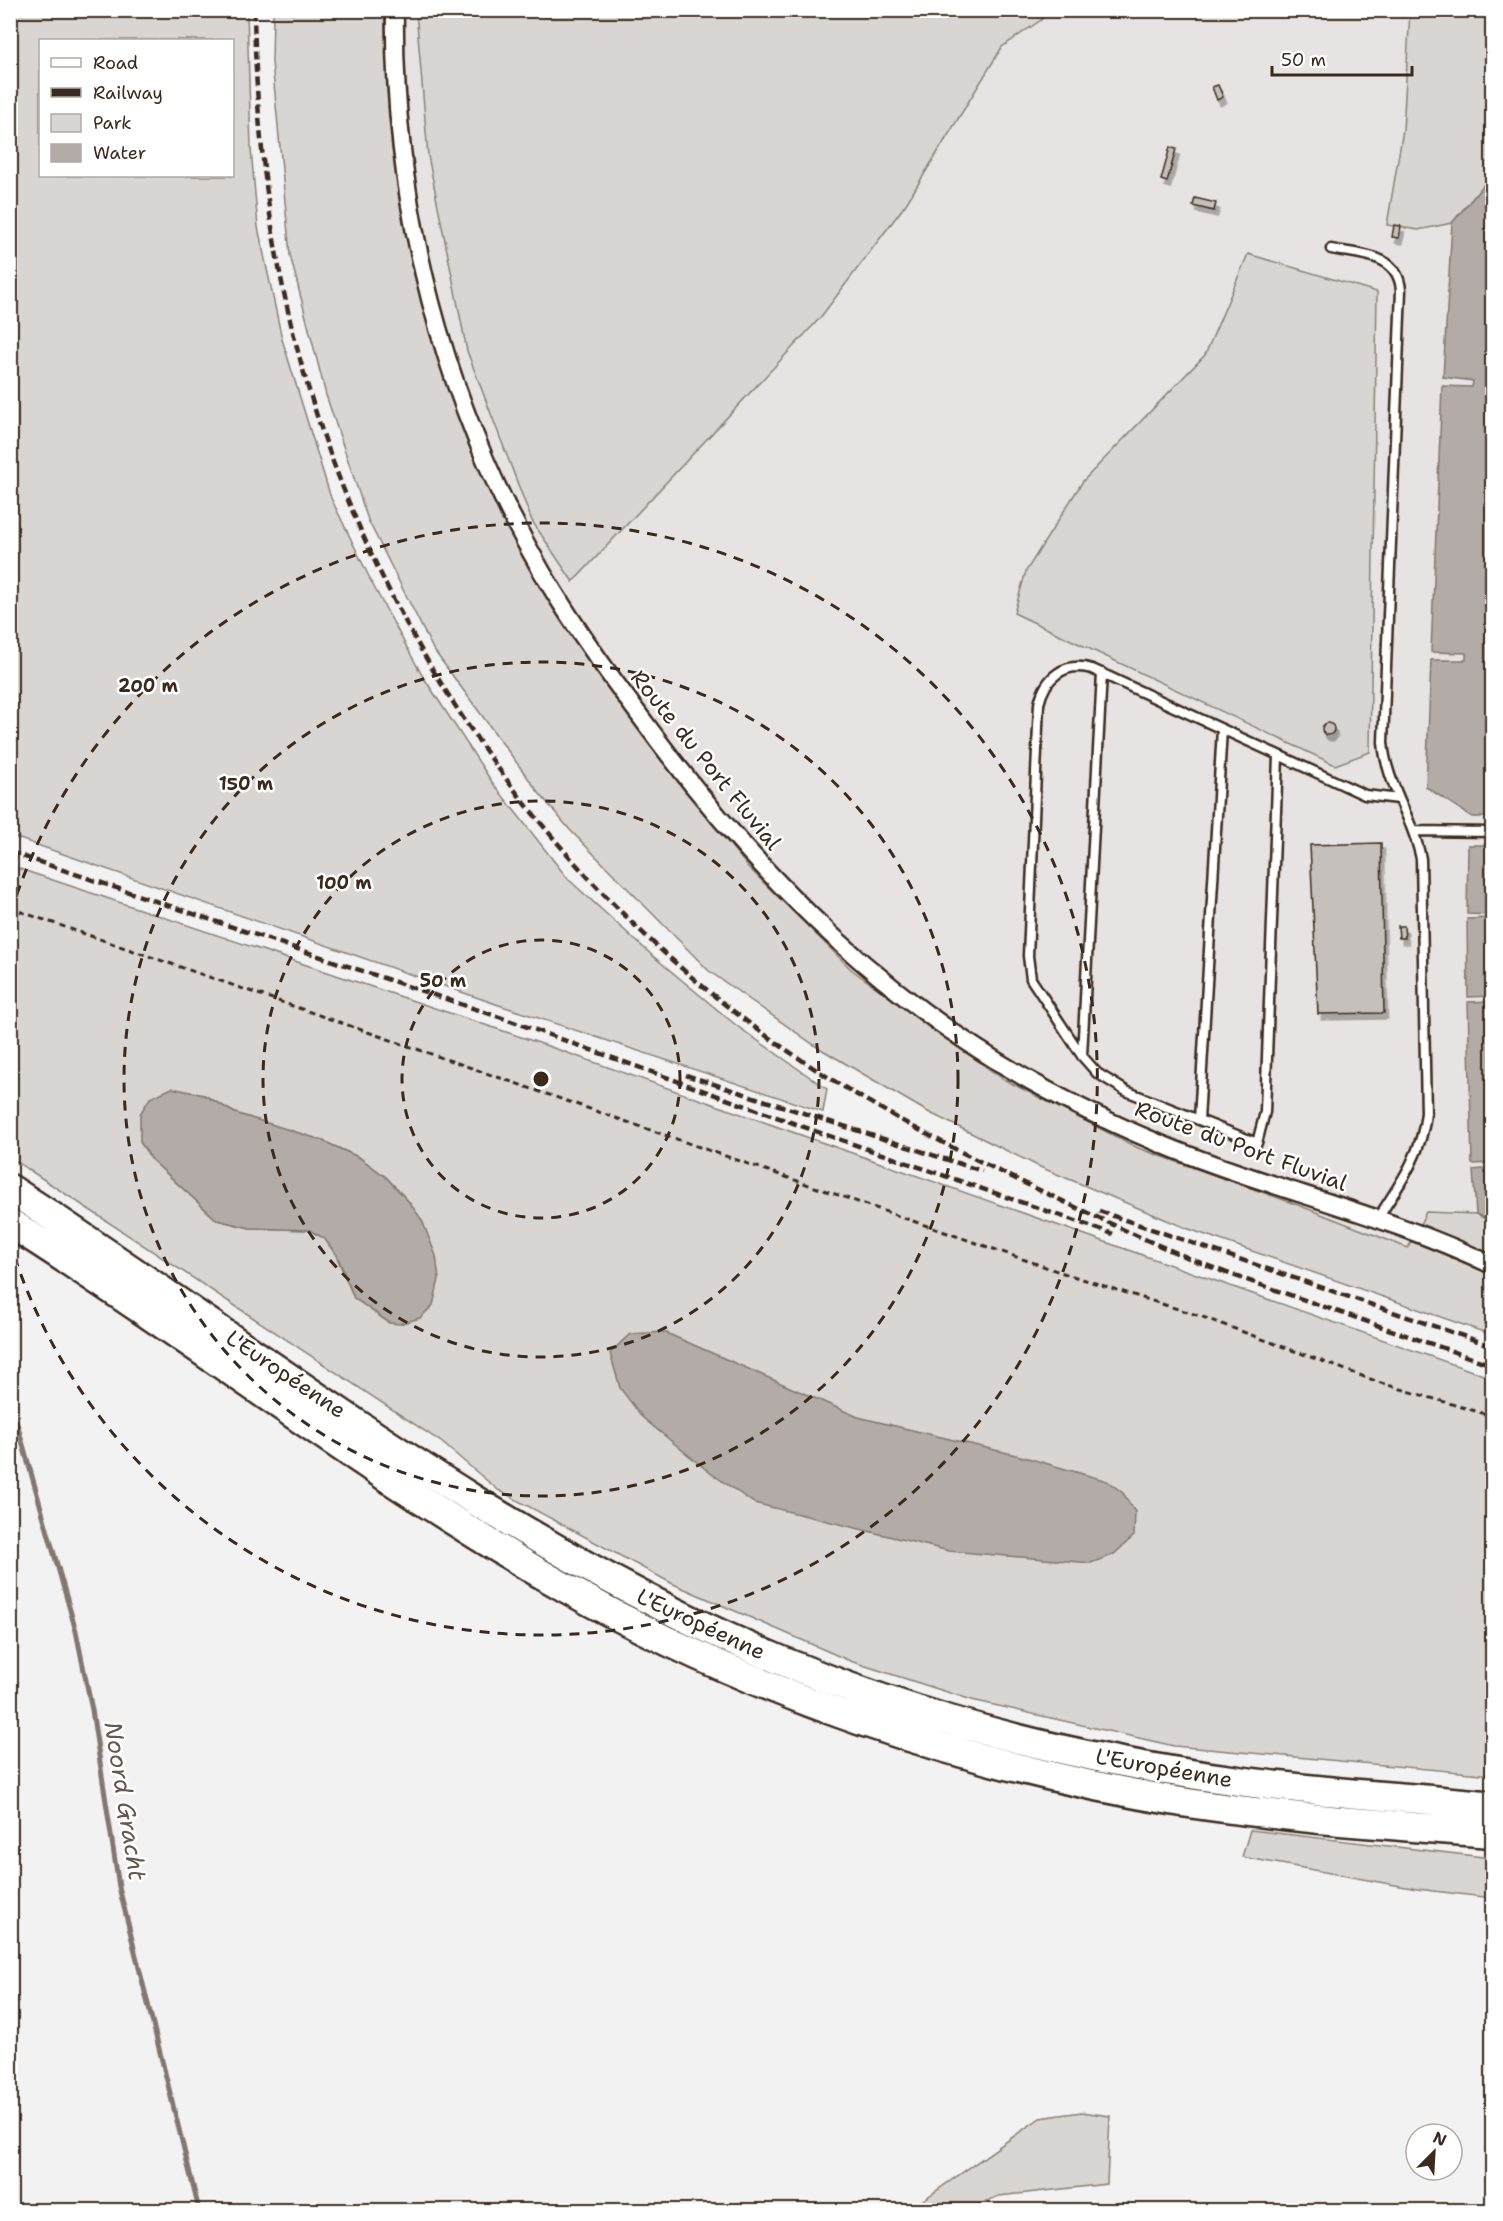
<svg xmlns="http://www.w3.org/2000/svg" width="1503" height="2221" font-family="'Shantell Sans',sans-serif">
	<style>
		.built { fill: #e6e3e2 }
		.green { fill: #d8d5d2; stroke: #8a8078; stroke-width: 1.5; fill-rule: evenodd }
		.water { fill: #b2aba7; stroke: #827770; stroke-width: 1.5 }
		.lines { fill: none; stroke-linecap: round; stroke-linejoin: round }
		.stream { stroke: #827770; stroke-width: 5 }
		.building { fill: #c6c0bd; stroke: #3b2a1e; stroke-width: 1.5; filter: url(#shadow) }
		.service-casing { stroke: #3b2a1e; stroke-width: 13 }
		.minor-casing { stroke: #3b2a1e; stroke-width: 21 }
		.motorway-casing { stroke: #3b2a1e; stroke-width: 33 }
		.path { stroke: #3b2a1e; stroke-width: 3; stroke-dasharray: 6 4.5; stroke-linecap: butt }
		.service { stroke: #fff; stroke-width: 8 }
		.minor { stroke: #fff; stroke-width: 16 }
		.motorway { stroke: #fff; stroke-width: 28 }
		.rail { stroke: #3b2a1e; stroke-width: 4.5; stroke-dasharray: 9 4.5; stroke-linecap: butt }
		.ring { fill: none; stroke: #3b2a1e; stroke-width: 3; stroke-dasharray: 10 8 }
		.labels { text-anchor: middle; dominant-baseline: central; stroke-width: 5; stroke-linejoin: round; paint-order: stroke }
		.street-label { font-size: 22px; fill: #3b2a1e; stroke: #fff }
		.water-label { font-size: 24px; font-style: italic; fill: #65574e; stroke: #fff }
		.centre { fill: #3b2a1e; stroke: #fff; stroke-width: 3 }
		.ring-label { font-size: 18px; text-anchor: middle; font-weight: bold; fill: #3b2a1e; stroke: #fff; stroke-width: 5; stroke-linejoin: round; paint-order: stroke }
	</style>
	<defs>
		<filter id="shadow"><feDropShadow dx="3.5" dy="6" stdDeviation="0" flood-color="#0004"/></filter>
	</defs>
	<rect width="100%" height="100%" fill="#f3f2f2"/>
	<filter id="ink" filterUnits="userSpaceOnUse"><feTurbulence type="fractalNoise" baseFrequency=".0167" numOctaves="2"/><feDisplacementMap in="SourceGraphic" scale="12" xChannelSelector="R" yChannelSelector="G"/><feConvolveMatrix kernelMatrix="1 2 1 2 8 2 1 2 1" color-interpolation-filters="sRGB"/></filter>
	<g filter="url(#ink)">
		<path class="built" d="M384,11H1492V175L1452,223L1443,377L1473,381V387L1442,386L1431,652L1466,653V660H1431L1426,786L1472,817H1492V845L1468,846L1467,914L1492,915V918L1468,919V997L1492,996V1001L1469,1002L1473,1164L1492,1163V1168L1473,1170L1476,1214L1426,1212L1409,1248L1298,1205L1138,1148L1003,1079L852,970L748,867L691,797L607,687L502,520L447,388L413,270L392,148Z"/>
		<path class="green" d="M10,11H247L251,149L258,227L282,339L331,498L374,587L422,675L492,782L568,879L654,957L737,1026L827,1089L823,1112L493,1003L11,836ZM40,40H232V176H40Z
			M273,11H384L392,148L413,270L447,388L502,520L607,687L691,797L748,867L852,970L1003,1079L1138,1148L1298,1205L1408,1248L1426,1212L1476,1214L1492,1222V1335L1186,1228L1040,1167L926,1111L814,1045L709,971L570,830L539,793L433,649L368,520L326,395L290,255L272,62Z
			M416,11V10L1049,11L1041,20L1002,47L906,204L820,318L573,582L532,521L467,351L428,156Z
			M1410,11H1492V175L1452,223L1418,230L1387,225L1403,130Z
			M1248,254L1377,292L1370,752L1335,765L1014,613L1026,571L1083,481L1205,355Z
			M11,866L545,1045L1492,1378V1775L1174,1746L972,1700L850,1661L671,1583L498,1490L440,1441L11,1158ZM204,1095L235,1113L321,1140L360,1158L386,1177L409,1202L389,1323L354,1298L336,1255L324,1238L309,1230L250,1228L217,1220L152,1160L140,1142Z
			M1250,1830L1492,1858V1898L1417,1889L1242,1857Z
			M1081,2112L1110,2116L1107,2184L999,2196L965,2210H909L1040,2118Z"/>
		<path class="water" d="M1492,175V817H1472L1426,787L1431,660H1466V653L1431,652L1442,386L1472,387L1473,381L1443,377L1452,223Z
			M1468,845H1492V915L1467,914Z
			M1492,918V996L1468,997L1467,919Z
			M1492,1001V1163L1472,1164L1468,1002Z
			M172,1088L204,1095L235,1113L321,1140L360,1158L386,1177L409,1202L422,1220L436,1256L439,1279L433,1305L420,1318L399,1324L390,1323L354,1298L337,1255L324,1238L309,1230L250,1228L217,1220L152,1160L140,1142V1114L150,1098Z
			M1492,1168V1222L1476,1214L1473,1170Z
			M664,1332L858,1417L1024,1457L1107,1481L1123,1493L1135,1512L1134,1536L1114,1554L1091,1563L949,1551L754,1503L709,1472L643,1418L620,1388L610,1353L630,1334Z"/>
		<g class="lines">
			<path class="stream" d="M10,1399L76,1631L92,1710L119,1887L199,2210"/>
		</g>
		<path class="building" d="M1218,85L1223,97L1217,100L1212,87Z
			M1170,147L1176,149L1167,182L1161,180Z
			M1195,198L1216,203L1214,211L1193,206Z
			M1394,225L1401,226L1399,238L1392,237Z
			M1322 729a6 6 0 1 1 12 0a6 6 0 1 1-12 0Z
			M1381,843L1384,1013L1318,1014L1310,845Z
			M1398,926H1404L1405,938H1399Z
			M1001,2205L1003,2210H983Z"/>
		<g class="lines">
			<g class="service-casing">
				<path id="service" d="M1331,249C1360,255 1398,253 1401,290L1383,742C1386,784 1413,817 1421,859L1426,1113C1422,1154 1400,1184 1378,1218
					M1278,756L1265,1112L1257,1143L1126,1091L1097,1073L1082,1056L1031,979L1028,956L1039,704C1045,677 1065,661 1092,669L1365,795L1399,799
					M1414,831L1492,832
					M1082,1056L1102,673
					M1199,1120L1222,729"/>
			</g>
			<g class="minor-casing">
				<path id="minor" d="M395,10C392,205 444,404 542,572C577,632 619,688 660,743C766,884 891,1006 1047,1090C1103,1120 1161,1146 1221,1167C1312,1199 1405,1223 1492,1265"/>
			</g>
			<g class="motorway-casing">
				<path id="motorway" d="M10,1189C253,1346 483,1531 749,1647C904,1715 1072,1759 1239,1781C1323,1793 1408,1797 1492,1806
					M10,1223C198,1341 373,1479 566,1588C755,1695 967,1767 1182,1802C1285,1818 1389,1825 1492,1833"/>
			</g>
			<path class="path" d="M10,908L1060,1272L1200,1316L1381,1383L1492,1416"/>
			<use href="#service" class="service"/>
			<use href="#minor" class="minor"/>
			<use href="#motorway" class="motorway"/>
			<path class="rail" d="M254,10C256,128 269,245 300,359C371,620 532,860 749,1023C844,1094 947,1147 1054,1197C1111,1224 1168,1251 1227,1273
				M10,852L508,1020L818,1132L1113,1234
				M686,1075L982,1171
				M1099,1211L1492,1346
				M1221,1271L1492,1365"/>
		</g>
	</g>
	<g class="ring">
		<circle cx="541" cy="1079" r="139"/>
		<circle cx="541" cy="1079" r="278"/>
		<circle cx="541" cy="1079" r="417"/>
		<path d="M11 912A556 556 0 1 1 11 1246"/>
	</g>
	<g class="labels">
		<g class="street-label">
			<text transform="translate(706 760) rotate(51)">Route du Port Fluvial</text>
			<text transform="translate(1241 1146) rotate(20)">Route du Port Fluvial</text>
			<text transform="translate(286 1374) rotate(34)">L'Européenne</text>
			<text transform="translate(701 1624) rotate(25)">L'Européenne</text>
			<text transform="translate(1164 1768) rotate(10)">L'Européenne</text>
		</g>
		<g class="water-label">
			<text transform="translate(125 1801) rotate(81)">Noord Gracht</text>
		</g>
	</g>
	<circle cx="541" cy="1079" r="9" class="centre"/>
	<g class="ring-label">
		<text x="148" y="692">200 m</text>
		<text x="246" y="790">150 m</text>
		<text x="344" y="889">100 m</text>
		<text x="443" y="987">50 m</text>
	</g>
	<rect width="1503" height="2221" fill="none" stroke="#fff" stroke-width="36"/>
	<rect x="18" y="18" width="1467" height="2185" fill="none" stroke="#3b2a1e" stroke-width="2" filter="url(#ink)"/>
	<rect x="39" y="39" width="195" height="138" fill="#ffffff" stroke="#b1aaa5" stroke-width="1.5"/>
	<rect x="51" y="58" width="30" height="9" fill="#ffffff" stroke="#b1aaa5" stroke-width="1.5"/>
	<text x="93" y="69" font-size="18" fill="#3b2a1e">Road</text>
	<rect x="51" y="88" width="30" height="9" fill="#3b2a1e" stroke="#b1aaa5" stroke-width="1.5"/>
	<text x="93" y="99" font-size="18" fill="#3b2a1e">Railway</text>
	<rect x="51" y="114" width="30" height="18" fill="#d8d5d2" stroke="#b1aaa5" stroke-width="1.5"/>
	<text x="93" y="129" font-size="18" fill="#3b2a1e">Park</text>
	<rect x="51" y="144" width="30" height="18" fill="#b2aba7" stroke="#b1aaa5" stroke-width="1.5"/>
	<text x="93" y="159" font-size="18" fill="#3b2a1e">Water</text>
	<g transform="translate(1434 2152) rotate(24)"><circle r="28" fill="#ffffff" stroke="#b1aaa5" stroke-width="1.5"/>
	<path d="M0-4.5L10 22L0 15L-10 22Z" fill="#3b2a1e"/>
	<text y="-9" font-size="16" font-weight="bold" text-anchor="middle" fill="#3b2a1e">N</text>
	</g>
	<path d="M1272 66v9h140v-9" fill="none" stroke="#3b2a1e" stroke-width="3"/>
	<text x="1281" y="66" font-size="18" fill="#3b2a1e" stroke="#ffffff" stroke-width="4.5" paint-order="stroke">50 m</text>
</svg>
